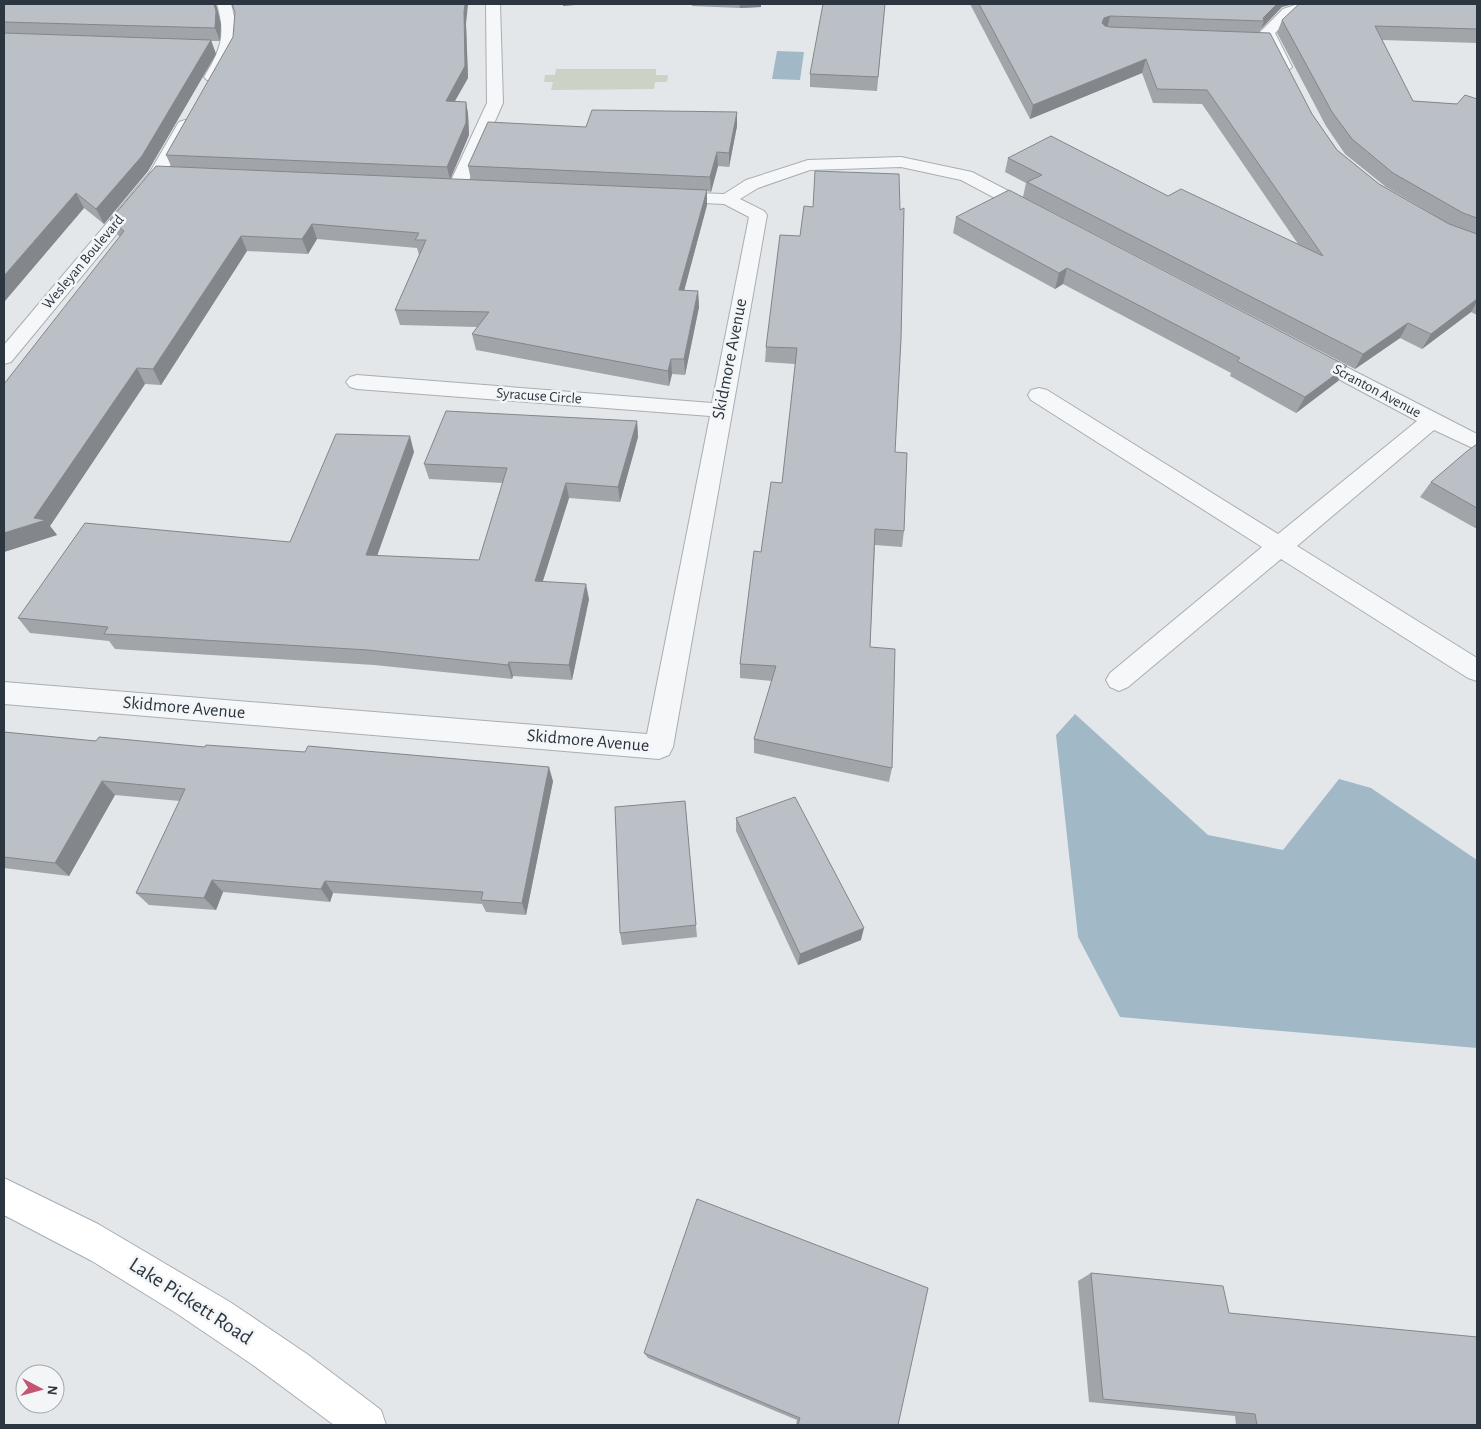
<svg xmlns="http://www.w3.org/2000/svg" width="1481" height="1429" font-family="'Alegreya Sans',sans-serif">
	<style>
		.green { fill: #cad3c5 }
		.water { fill: #a1b8c7 }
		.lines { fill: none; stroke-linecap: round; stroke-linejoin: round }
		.minor-casing { stroke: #a8aeb4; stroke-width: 2 }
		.secondary-casing { stroke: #a8aeb4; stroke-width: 2 }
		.minor { fill: #f5f7f8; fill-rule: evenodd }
		.secondary { fill: #fff; fill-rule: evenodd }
		.wall { fill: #a1a5aa }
		.shaded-wall { fill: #83868b }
		.building { fill: #bbc0c6; stroke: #83868b }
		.labels { text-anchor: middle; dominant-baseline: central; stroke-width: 5; stroke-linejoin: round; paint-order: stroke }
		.far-street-label { font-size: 15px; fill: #2c3641; stroke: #f3f5f7 }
		.street-label { font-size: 18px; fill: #2c3641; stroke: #f3f5f7 }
		.near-street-label { font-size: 21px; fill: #2c3641; stroke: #f3f5f7 }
	</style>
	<rect width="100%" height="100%" fill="#e3e7ea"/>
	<path class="green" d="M556,69H656V75H668L667,82H655L654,89L551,90L553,82H544L545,75H555Z"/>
	<path class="water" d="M777,51L804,52L800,80L772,79Z
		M1075,714L1208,835L1283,850L1339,779L1371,788L1477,860V1048L1120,1017L1078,937L1056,735Z"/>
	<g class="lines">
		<g class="minor-casing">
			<path id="minor" d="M217,4H231C240,36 236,53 217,80H207L204,77C221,49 226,36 217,4Z
				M486,4H500L503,103L466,187L463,191L457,192L451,191L448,187L487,103Z
				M1298,4H1318L1316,7L1293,15L1275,33L1292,67L1289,70H1279L1260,32L1283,9Z
				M185,120L191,122L193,125L163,178L11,362L4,364V345L150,172L177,125L179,122Z
				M901,157L972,172L1041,208L1044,212L1041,216L1035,217L1029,216L961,180L901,167L810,170L758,188L740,199L764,211L767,215L673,747L669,755L659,759L4,704V682L647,734L710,416L357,389L350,387L346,382L350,377L357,375L712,403L749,217L724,204L663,201L660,197L663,193L669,192L724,194L746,180L808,160Z
				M1310,350L1317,352L1477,434V450L1434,430L1297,546L1477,658V681L1468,678L1281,559L1128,687L1119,691L1110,687L1106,680L1110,673L1262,547L1031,400L1028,395L1031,390L1039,388L1047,390L1278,534L1417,421L1303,360L1300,356L1303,352Z"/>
		</g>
		<g class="secondary-casing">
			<path id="secondary" d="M4,1178L98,1224L230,1302L307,1354L356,1391L381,1410L386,1425H334L253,1365L176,1313L92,1261L4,1215Z"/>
		</g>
		<use href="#minor" class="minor"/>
		<use href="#secondary" class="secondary"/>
	</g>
	<path class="wall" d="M4,4L221,24L220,41H211L216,54L148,171L104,224L84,208L4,302Z
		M686,4H761V7L740,8L692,6V4Z
		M885,4L877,91L810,87V74Z
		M970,4H1293L1282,7L1261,29L1259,33L1312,114L1337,150L1379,184L1436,216L1386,187L1345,154L1326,126L1277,33L1282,20L1477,4V43L1382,40L1413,101L1457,104L1477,99V315L1471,312L1422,349L1400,338L1355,369L1023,197L1026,183L1005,172L1008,158L1168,196L1298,244L1202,104L1153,103L1142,73L1030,119Z
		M466,24L468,78L455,101L466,102L468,114L469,135L450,179L471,180L468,166L586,127L737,112V126L729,167L718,166L711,192L707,191V205L684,291H698L699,307L685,375L672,374L669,386L476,350L472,334L477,327L400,325L395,310L419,255L417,248L317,239L308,254L247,251L161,385L145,384L50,526L57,535L4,552L120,237L118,235L110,220L171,166L166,155Z
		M956,217L1347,366L1338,381L1296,413L1230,376L1231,373L1063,284L1055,289L953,233Z
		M780,235L895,452L904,531L902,547L875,545L870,647L892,768L889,782L754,753V739L772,681L740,678V664L761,552L782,483L795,364L765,362L766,347Z
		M637,421L638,437L620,502L569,498L543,581L589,599L572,680L513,676L512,679L374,665L115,649L109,641L30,633L18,618L290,542L414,452L377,556L479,560L503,483L429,479L424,464Z
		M1477,444V529L1420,497L1431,482Z
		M4,732L96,741L553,781L526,915L486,912L482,904L333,893L330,902L223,892L216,910L149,905L136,893L180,801L115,795L69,876L4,868Z
		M685,801L697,937L622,945L620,933Z
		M736,818L861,940L798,965L736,831Z
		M1091,1273L1229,1313L1477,1425H1236L1235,1416L1089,1402L1078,1281Z
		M644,1353L898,1425H796L797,1420L648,1358Z"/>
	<path class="shaded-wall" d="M214,4H216L221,24L220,41L215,28Z
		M465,4H468L466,24L468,78L448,113L446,101L464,12Z
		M563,4H588L563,6Z
		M740,4H761V7L740,8Z
		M1277,4H1293L1282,7L1261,29L1264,21L1263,18Z
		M1110,16L1107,29L1102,23L1104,18Z
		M211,40L216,54L148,171L104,224L96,209Z
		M1146,59L1142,73L1030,119L1033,105Z
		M466,102L468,114L469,135L450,180L447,167Z
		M737,112V126L729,167V153Z
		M717,152L718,166L711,192L710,177Z
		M707,190V205L680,306L679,290Z
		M76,193L84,208L4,302V276Z
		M312,224L317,239L308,254L302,239Z
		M241,236L247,251L161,385L153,369Z
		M1067,268L1063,284L1055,289L1059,273Z
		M698,291L699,307L685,375L684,359Z
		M1477,299V302L1471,312L1422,349L1431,334Z
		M1408,323L1400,338L1355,369L1363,354Z
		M671,359L672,374L669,386L668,371Z
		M1347,366L1338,381L1296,413L1305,397Z
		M137,368L145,384L50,526L57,535L4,552V533L34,518Z
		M637,421L638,437L620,502L618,487Z
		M410,436L414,452L372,570L366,555Z
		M566,483L569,498L538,596L535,581Z
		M586,584L589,599L572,680L569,665Z
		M509,662L513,676L512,679L508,665Z
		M549,767L553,781L526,915L522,903Z
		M102,781L115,795L69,876L55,863Z
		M212,880L223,892L216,910L204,898Z
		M325,881L333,893L330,902L321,889Z
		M864,928L861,940L798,965L800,954Z"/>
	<path class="building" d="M4,4H214L216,11L215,28L4,22Z
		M232,4H465L464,12L465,66L446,101L466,102V123L447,167L166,155L233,37L235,12Z
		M823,4H885L878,77L810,74Z
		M979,4H1277L1263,18L1264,21L1110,16L1104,18L1102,23L1105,26L1110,27L1270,33L1312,114L1337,150L1379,184L1449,224L1477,234V299L1431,334L1408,323L1363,354L1027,182L1042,175L1008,158L1051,136L1168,196L1181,189L1323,256L1207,90L1157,89L1146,59L1033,105Z
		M1299,4H1477V29L1375,26L1413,101L1457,104L1465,95L1477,99V218L1463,213L1393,173L1352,139L1332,112L1282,20Z
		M4,33L211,40L142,156L96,209L76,193L4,276Z
		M592,110L737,112L729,153L717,152L710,177L468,166L488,122L586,127Z
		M156,166L707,190L679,290L698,291L684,359H671L668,371L472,334L489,312L395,310L426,240H415L419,233L312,224L302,239L241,236L153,369L137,368L34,518L46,520L4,533V384L124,231L110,220Z
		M815,171L899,174L900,210L904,208L901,339L895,452L907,453L904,531L875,529L870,647L895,649L892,768L754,739L776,666L740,664L743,639L754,551L761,552L771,482L782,483L797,348L766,347L780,235L800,236L804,206L813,207Z
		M1009,190L1347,366L1305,397L1237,361L1240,358L1067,268L1059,273L956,217Z
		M446,411L637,421L618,487L566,483L535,581L586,584L569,665L509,662L508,665L368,650L104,634L108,627L18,618L85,523L290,542L336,434L410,436L366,555L479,560L507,468L424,464Z
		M1477,444V508L1431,482L1466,452Z
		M4,732L96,741L99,737L205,747L206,745L305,752L308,746L549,767L522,903L481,900L483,892L325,881L321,889L212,880L204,898L136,893L185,789L102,781L55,863L4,857Z
		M795,797L864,928L800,954L736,818Z
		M685,801L696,925L620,933L615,807Z
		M697,1199L928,1288L898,1425H798L800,1418L644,1353Z
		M1091,1273L1223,1286L1229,1313L1477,1337V1425H1257L1255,1414L1103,1399Z"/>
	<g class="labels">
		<g class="far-street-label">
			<text transform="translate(83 262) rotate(-50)">Wesleyan Boulevard</text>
			<text transform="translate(1377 391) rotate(28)">Scranton Avenue</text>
			<text transform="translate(539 396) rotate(4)">Syracuse Circle</text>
		</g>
		<g class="street-label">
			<text transform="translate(730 359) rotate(-79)">Skidmore Avenue</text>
			<text transform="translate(184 708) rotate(5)">Skidmore Avenue</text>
			<text transform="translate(588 741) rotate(5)">Skidmore Avenue</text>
		</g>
		<g class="near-street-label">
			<text transform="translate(191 1301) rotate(33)">Lake Pickett Road</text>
		</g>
	</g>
	<rect width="1481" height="1429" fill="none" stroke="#2c3641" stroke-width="10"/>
	<g transform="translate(40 1389) rotate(96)"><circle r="24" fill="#f3f5f7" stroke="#a3a9ae"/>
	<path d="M0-4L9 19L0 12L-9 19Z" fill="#c35472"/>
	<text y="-8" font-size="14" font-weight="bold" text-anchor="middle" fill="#2c3641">N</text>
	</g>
</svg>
